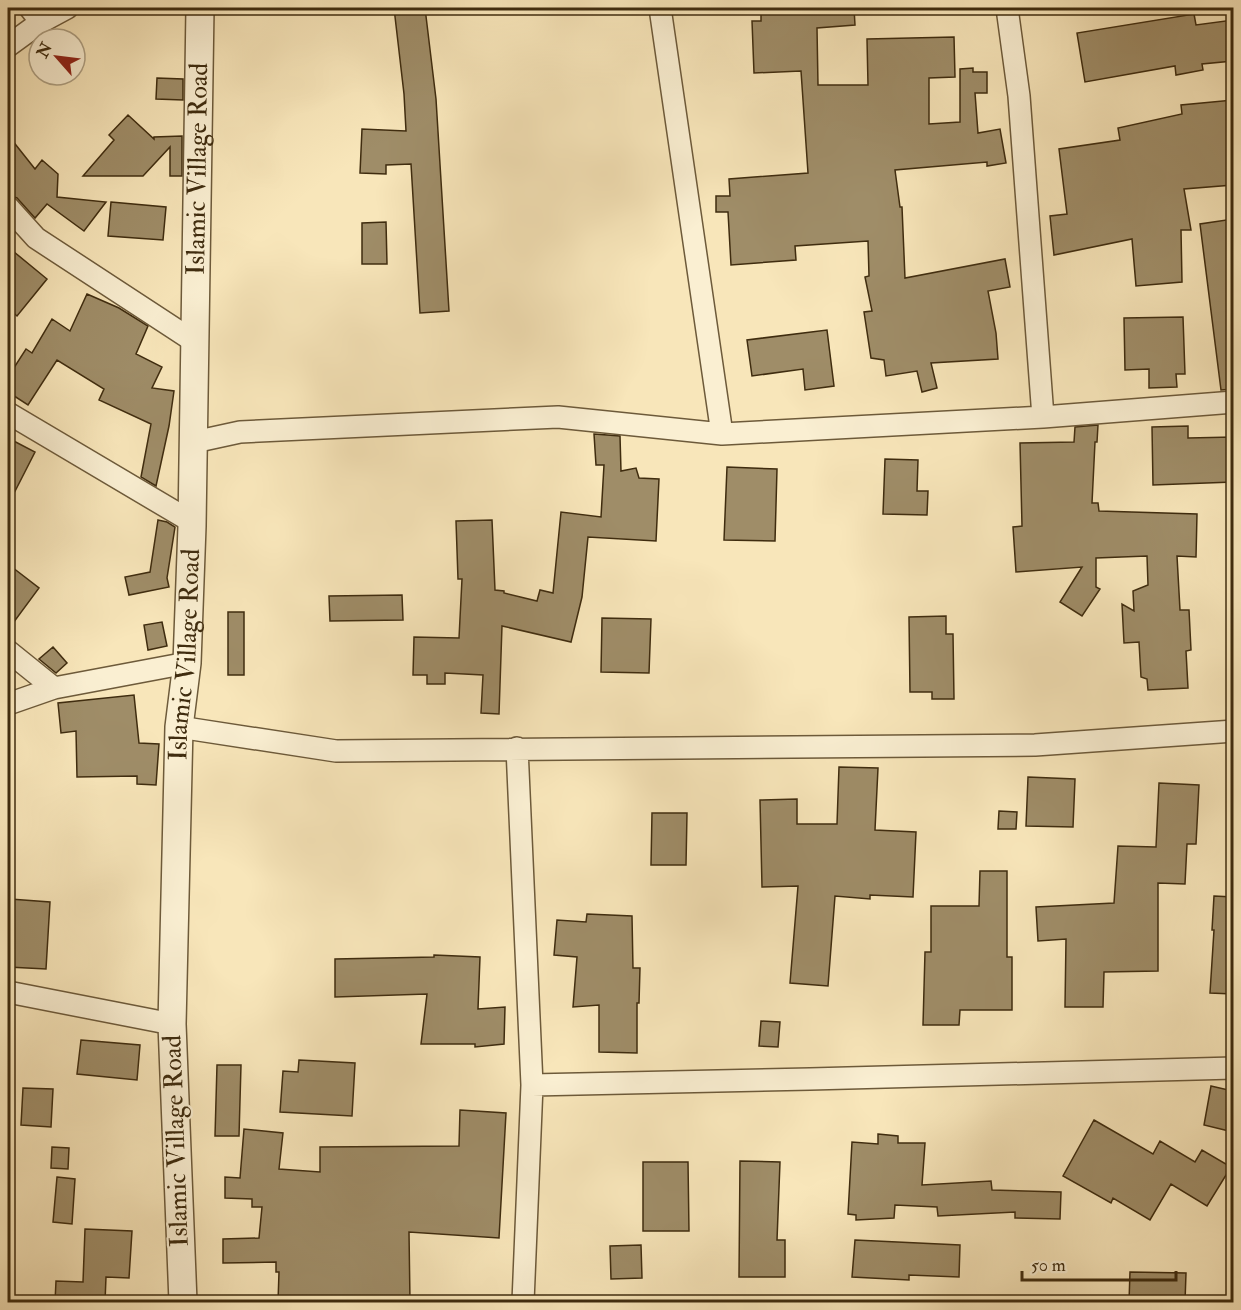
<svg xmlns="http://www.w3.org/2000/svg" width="1241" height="1310" font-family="'IM FELL Double Pica',serif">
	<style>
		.building { fill: #9f8d68; stroke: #3f2c0f; stroke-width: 1.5 }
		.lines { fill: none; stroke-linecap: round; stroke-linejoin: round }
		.minor-casing { stroke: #6d5a3a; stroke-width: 24 }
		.tertiary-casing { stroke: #6d5a3a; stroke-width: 30 }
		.minor { stroke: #faefd2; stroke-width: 21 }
		.tertiary { stroke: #faefd2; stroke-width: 27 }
		.labels { text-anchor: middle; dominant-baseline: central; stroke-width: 4.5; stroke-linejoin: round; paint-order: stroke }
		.street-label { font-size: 26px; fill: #3f2c0f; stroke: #faefd2 }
	</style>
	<rect width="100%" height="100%" fill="#f8e6ba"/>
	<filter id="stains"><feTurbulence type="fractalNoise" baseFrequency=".00333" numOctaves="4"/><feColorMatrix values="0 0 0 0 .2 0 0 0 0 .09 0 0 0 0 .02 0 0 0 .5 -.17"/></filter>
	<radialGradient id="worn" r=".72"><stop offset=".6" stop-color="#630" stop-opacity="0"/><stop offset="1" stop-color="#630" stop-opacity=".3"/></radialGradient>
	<path class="building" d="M394,8H425L436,99L449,311L420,313L411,164L386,165V174L360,173L362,129L406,131L404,94Z
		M761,8H854L855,25L817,28L818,85H868L867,39L954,37L955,77L929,78V124L960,122V69L973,68V72H987V93H975L978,133L1000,129L1006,163L987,166V162L895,170L900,207H902L905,278L1005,259L1010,287L988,291L996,333L998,359L931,363L937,388L922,392L917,371L886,376L884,360L871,358L864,312L872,311L865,277L869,276L868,241L795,246L796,260L731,265L728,212H716V196H730L729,179L808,173L801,71L754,73L752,21H761Z
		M1194,14L1196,25L1233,20V61L1202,64L1203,70L1176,75L1175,66L1085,82L1077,33Z
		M157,78L183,79V100L156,99Z
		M1233,100V185L1184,189L1191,230H1181L1182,282L1136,286L1132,239L1054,255L1050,216L1067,214L1059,149L1120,140L1118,128L1182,114L1181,105Z
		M128,115L154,139V137L182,136V176H170V147L143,176H83L114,140L109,135Z
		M8,135L35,169L42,160L58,174L57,197L106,202L84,231L47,204L35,218L17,198L8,195Z
		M111,202L166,207L163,240L108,236Z
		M1233,219V389L1221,390L1200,224Z
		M386,222L387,264H362V223Z
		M8,247L47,279L17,316L8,308Z
		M87,294L119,308L148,326L136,354L162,367L152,388L174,391L169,426L156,486L141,477L151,424L99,400L104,389L57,360L28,405L8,392V377L26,349L32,353L52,319L70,331Z
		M1183,317L1185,374H1176L1177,387L1149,388V369L1125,370L1124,318Z
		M827,330L834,386L805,390L803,369L752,376L747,340Z
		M1098,425L1097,442H1095L1092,503H1098L1099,511L1197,514L1196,557L1177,556L1180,610H1189L1191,650L1186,651L1188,688L1148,690L1147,679L1141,677L1139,642L1124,643L1122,604L1134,611L1133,591L1148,585L1147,556L1096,558V587L1100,589L1082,616L1060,602L1082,567L1016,572L1013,527L1022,526L1020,443L1074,442L1075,427Z
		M1188,426V438L1233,437V482L1153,485L1152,427Z
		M594,434L620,436L621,471L636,468L639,478L659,479L656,541L588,537L582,597L571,642L502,626L499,714L481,713L483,675L445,673V684H427V675H413L414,637L459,638L462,579H458L456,521L492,520L495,590L504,591V593L537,601L540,590L553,593L561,512L601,517L604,465H596Z
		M8,438L35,452L8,505Z
		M885,459L918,460L917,491H928L927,515L883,514Z
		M727,467L777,469L775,541L724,540Z
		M158,520L167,522L175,527L167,578L169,587L129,595L125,577L150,572Z
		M8,564L39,588L8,630Z
		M402,595L403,620L330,621L329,596Z
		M228,612H244V675H228Z
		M946,616V634H953L954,699H932V692H910L909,617Z
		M602,618L651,619L649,673L601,672Z
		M162,622L167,646L148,650L144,625Z
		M53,647L67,663L56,673L39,659Z
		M134,695L139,743L159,744L156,785L137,784V776L77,777L76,731L61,733L58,703Z
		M839,767L878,768L875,830L916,832L913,897L870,895V899L835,896L828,986L790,983L798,886L762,887L760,800L797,799V824H837Z
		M1028,777L1075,779L1073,827L1026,826Z
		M1159,783L1199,785L1196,844H1187L1185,884L1158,883V971L1104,972L1103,1007H1065L1066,939L1038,941L1036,907L1114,903L1118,846L1156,847Z
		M999,811L1017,812L1016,829H998Z
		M652,813H687L686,865H651Z
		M980,871H1007V957H1012V1010H960L959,1025H923L925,952H931V906H979Z
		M1214,896L1233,897V994L1210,993L1214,930H1212Z
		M10,899L50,902L46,969L8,967Z
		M587,914L632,916L633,968H640L639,1003H637V1053L599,1052V1005L573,1007L577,957L554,955L557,920L586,922Z
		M434,955L480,957L478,1009L505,1007L504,1044L475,1047V1044H421L427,994L335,997V959L434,957Z
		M761,1021L780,1022L778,1047L759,1046Z
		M81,1040L140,1045L137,1080L77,1074Z
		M299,1060L355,1063L352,1116L280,1112L283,1071L298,1072Z
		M217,1065H241L239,1136H215Z
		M1211,1086L1233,1091V1132L1204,1125Z
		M23,1088L53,1089L51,1127L21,1125Z
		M460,1110L506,1113L499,1238L409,1232L410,1302H278L279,1272H276V1262L223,1263V1239L259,1238L262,1207H252V1199L225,1198V1177L240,1178L244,1129L283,1133L279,1169L320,1172V1147L459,1146Z
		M1094,1120L1153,1154L1160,1141L1195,1162L1202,1150L1231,1167L1207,1206L1171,1184L1150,1220L1113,1198L1111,1203L1063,1176Z
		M878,1134L898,1136V1143H925L922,1185L991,1181L992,1190L1061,1192L1060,1219L1015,1218V1212L938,1216L937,1207L895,1205L894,1218L856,1220V1215L848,1214L852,1142L878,1144Z
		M52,1147L69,1148L68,1169L51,1168Z
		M740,1161L780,1162L777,1240H785V1277H739Z
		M643,1162H688L689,1231H643Z
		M57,1177L75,1179L72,1224L53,1222Z
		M85,1229L132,1231L129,1278L106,1277L105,1302H55L56,1281L83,1282Z
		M855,1240L960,1245L959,1277L909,1275V1280L852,1277Z
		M641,1245L642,1278L611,1279L610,1246Z
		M1130,1272L1186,1273L1185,1302H1129Z"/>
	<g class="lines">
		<g class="minor-casing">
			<path id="minor" d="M30,8L41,22
				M660,8L722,434
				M1007,8L1019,96L1043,417
				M8,46L41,22L67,8
				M8,207L36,238L195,342
				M8,413L192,522
				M194,442L240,432L558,417L722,434L1043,417L1234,402
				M8,651L54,688
				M8,704L54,688L187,663
				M179,727L336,751L1035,745L1234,731
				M517,748L532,1085L523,1302
				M8,992L172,1024
				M532,1085L810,1079L1234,1068"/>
		</g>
		<g class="tertiary-casing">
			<g id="tertiary">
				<path id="s1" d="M183,1302L172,1024L179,727L187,663L192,526L200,8"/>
			</g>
		</g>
		<use href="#minor" class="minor"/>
		<use href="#tertiary" class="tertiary"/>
	</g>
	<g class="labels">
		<g class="street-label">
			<text stroke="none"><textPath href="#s1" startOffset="1134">Islamic Village Road</textPath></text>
			<text stroke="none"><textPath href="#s1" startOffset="648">Islamic Village Road</textPath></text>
			<text transform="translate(176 1141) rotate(-92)">Islamic Village Road</text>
		</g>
	</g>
	<rect width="1241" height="1310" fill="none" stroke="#f8e6ba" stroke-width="30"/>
	<rect x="9" y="9" width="1223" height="1292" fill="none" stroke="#3f2c0f" stroke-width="3"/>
	<rect x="15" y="15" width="1211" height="1280" fill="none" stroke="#3f2c0f" stroke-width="1.5"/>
	<g transform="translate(57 57) rotate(298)"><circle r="28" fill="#faefd2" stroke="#afa184" stroke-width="1.5"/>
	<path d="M0-4.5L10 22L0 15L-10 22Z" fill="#8f2418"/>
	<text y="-9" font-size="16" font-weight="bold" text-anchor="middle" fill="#3f2c0f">N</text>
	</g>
	<path d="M1022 1271v9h154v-9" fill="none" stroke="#3f2c0f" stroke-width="3"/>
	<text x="1031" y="1271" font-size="18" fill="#3f2c0f" stroke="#faefd2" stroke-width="4.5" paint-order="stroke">50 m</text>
	<rect width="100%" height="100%" filter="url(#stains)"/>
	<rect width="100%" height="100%" fill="url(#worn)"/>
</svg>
